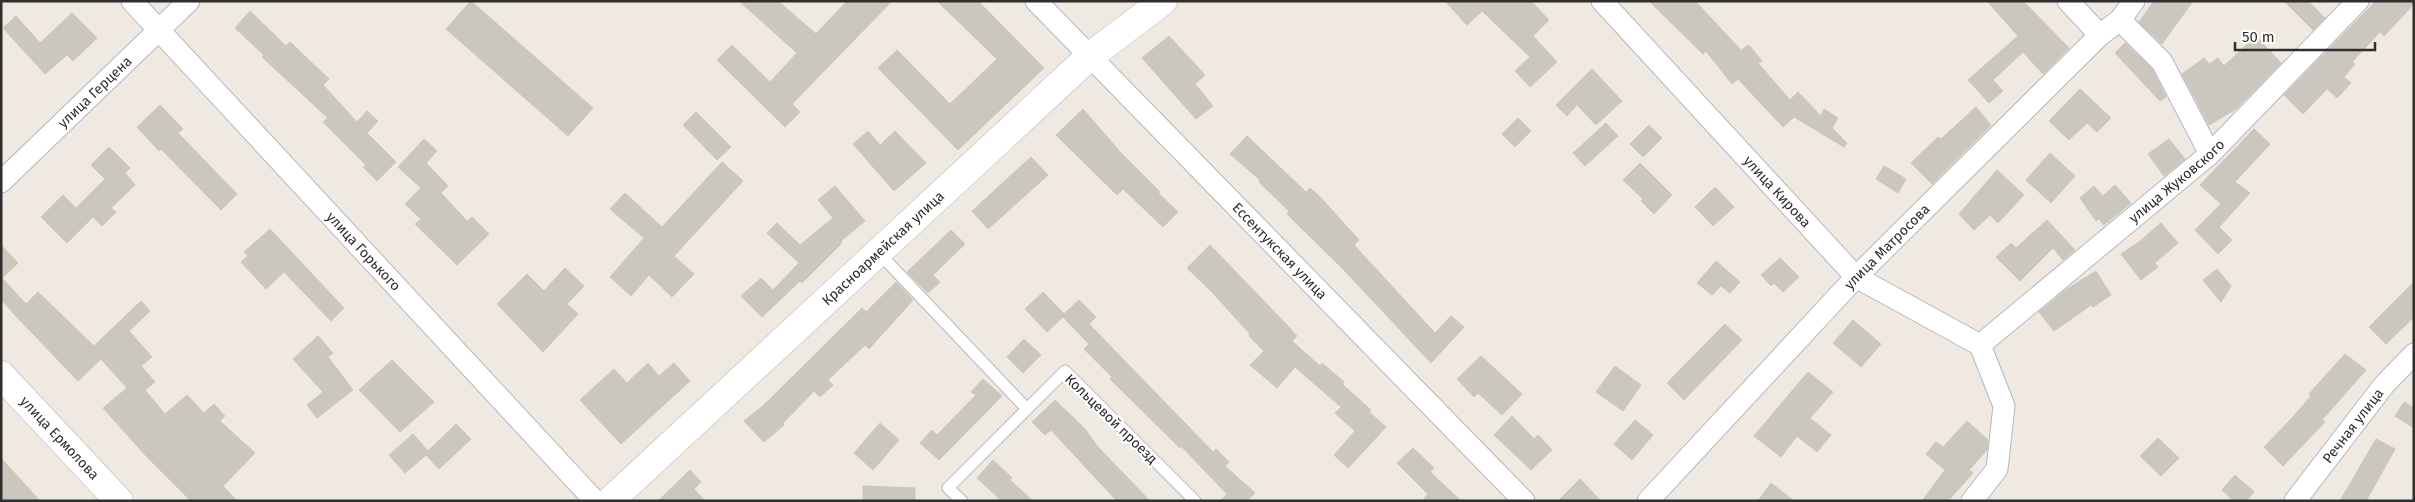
<svg xmlns="http://www.w3.org/2000/svg" width="2415" height="502" font-family="'Fira Sans',sans-serif">
	<style>
		.building { fill: #cbc7bf; stroke: #cbc5ba }
		.lines { fill: none; stroke-linecap: round; stroke-linejoin: round }
		.service-casing { stroke: #b4b7c1; stroke-width: 13 }
		.minor-casing { stroke: #b4b7c1; stroke-width: 23 }
		.tertiary-casing { stroke: #b4b7c1; stroke-width: 29 }
		.service { stroke: #fff; stroke-width: 11 }
		.minor { stroke: #fff; stroke-width: 21 }
		.tertiary { stroke: #fff; stroke-width: 28 }
		.labels { text-anchor: middle; dominant-baseline: central; stroke-width: 4.5; stroke-linejoin: round; paint-order: stroke }
		.street-label { font-size: 14px; fill: #2e2e2e; stroke: #fff }
	</style>
	<rect width="100%" height="100%" fill="#efe9e1"/>
	<path class="building" d="M471,1L593,108L568,136L446,29Z
		M739,1H778L816,34L847,1H892L792,104L800,112L785,127L717,60L732,45L770,82L797,53Z
		M937,1H978L1044,68L958,150L878,68L897,50L950,104L997,59Z
		M1445,1H1531L1549,20L1533,36L1557,62L1530,87L1515,71L1530,57L1482,11L1467,25Z
		M1649,1H1695L1741,50L1749,45L1762,61L1758,63L1790,100L1798,92L1821,116L1824,109L1838,118L1832,128L1847,143L1844,147L1794,117L1783,127L1738,79L1732,84L1706,51L1703,54Z
		M1987,1H2023L2069,48L2043,74L2023,52L1993,80L2003,91L1989,103L1968,80L2018,36Z
		M2154,1H2193L2162,44L2139,22Z
		M2284,1H2308L2325,18L2313,30Z
		M2376,1H2414V4L2384,36L2380,32L2352,62L2355,64L2344,77L2351,83L2337,98L2327,89L2303,114L2284,95Z
		M250,11L286,46L290,42L329,79L323,85L357,122L367,111L378,121L367,133L396,162L377,181L363,167L366,165L323,122L328,118L262,57L264,55L235,28Z
		M72,13L97,38L73,61L67,55L45,74L3,28L16,16L40,43Z
		M1169,36L1205,75L1195,84L1213,106L1196,119L1142,58Z
		M2256,36L2281,63L2236,109L2209,125L2182,74L2204,58L2209,64L2218,58L2224,66Z
		M2125,43L2152,69L2166,97L2160,101L2115,53Z
		M1592,69L1622,101L1596,125L1577,105L1567,116L1556,105Z
		M2080,89L2111,118L2097,132L2087,123L2069,140L2049,121Z
		M160,105L183,129L178,133L237,194L221,210L161,149L159,151L137,127Z
		M1976,107L1991,125L1932,184L1911,163L1938,137L1941,139Z
		M1083,109L1121,153L1160,192L1158,193L1178,212L1163,227L1123,189L1117,195L1056,135Z
		M696,112L731,147L717,160L683,125Z
		M1518,118L1531,131L1515,147L1502,134Z
		M1606,123L1618,136L1585,166L1573,153Z
		M1649,125L1662,138L1643,157L1630,144Z
		M2254,129L2270,144L2235,182L2250,193L2219,227L2232,240L2218,254L2195,230L2221,204L2200,185Z
		M868,131L880,145L895,131L926,163L894,191L853,144Z
		M1247,136L1306,192L1310,188L1320,197L1359,240L1354,245L1435,333L1451,316L1464,327L1431,363L1344,270L1287,214L1289,211L1259,182L1260,180L1230,154Z
		M424,139L437,151L426,163L448,186L441,193L467,221L472,217L489,234L457,265L415,224L421,219L405,204L421,188L398,167Z
		M2169,139L2185,159L2164,176L2148,154Z
		M109,147L130,168L125,173L135,185L111,208L116,212L102,226L93,217L67,243L41,217L63,195L76,208L105,179L91,165Z
		M2050,153L2075,176L2051,203L2026,180Z
		M1031,157L1048,175L988,229L972,211Z
		M722,162L743,181L674,256L694,274L672,297L649,275L631,296L610,277L644,238L610,209L625,193L662,227Z
		M1640,163L1672,195L1654,214L1641,201L1643,199L1623,180Z
		M1884,166L1906,179L1898,193L1876,179Z
		M1997,170L2024,195L1998,223L1990,215L1974,230L1959,214Z
		M2115,185L2131,203L2104,225L2099,219L2096,221L2080,198L2094,186L2103,196Z
		M835,186L865,221L841,241L842,243L802,283L800,281L762,317L741,296L761,278L773,290L799,263L767,233L777,223L800,245L833,218L818,200Z
		M1715,187L1734,207L1713,226L1695,207Z
		M2047,220L2075,250L2063,260L2053,248L2020,281L1996,257L2011,243L2016,248Z
		M2161,223L2178,243L2155,263L2158,267L2141,280L2121,254L2139,242Z
		M270,229L344,308L331,321L284,272L266,289L241,262L248,256L244,252Z
		M951,230L965,244L933,275L940,282L928,293L907,272Z
		M1,245L18,263L2,278L26,304L38,292L94,346L141,301L150,311L129,331L152,357L141,366L155,382L145,390L165,414L187,395L204,413L214,404L225,416L220,421L255,453L223,486L237,501H191L147,457L103,408L127,388L101,359L78,381L14,314L1,299Z
		M1210,245L1286,324L1297,336L1292,341L1320,366L1322,363L1344,382L1342,384L1371,410L1369,412L1386,427L1348,468L1334,455L1355,431L1335,413L1341,407L1295,367L1277,388L1250,365L1264,351L1249,336L1250,334L1211,291L1187,268Z
		M1780,258L1799,277L1783,292L1774,283L1771,286L1761,275Z
		M1716,261L1740,282L1730,293L1721,286L1712,295L1697,283Z
		M565,268L584,286L567,304L578,314L543,352L497,304L527,274L544,291Z
		M2217,269L2231,286L2221,302L2203,280Z
		M2096,271L2111,295L2093,307L2091,305L2054,331L2039,312L2067,289Z
		M896,282L913,300L869,349L865,345L828,380L833,385L820,397L814,391L783,423L784,425L764,442L744,421L764,405L862,308L866,312Z
		M2414,282V317L2386,344L2369,327Z
		M1043,292L1064,314L1079,300L1096,317L1089,324L1213,452L1216,449L1229,462L1225,466L1255,493L1247,501H1220L1227,494L1181,446L1180,448L1110,379L1112,377L1084,349L1089,344L1063,317L1047,332L1025,309Z
		M1853,320L1881,344L1861,367L1833,343Z
		M1725,324L1742,340L1684,400L1667,383Z
		M318,336L333,353L328,357L353,390L317,418L307,405L323,392L293,359Z
		M1024,339L1041,355L1023,373L1007,357Z
		M2345,354L2366,370L2322,420L2325,422L2283,466L2264,447L2292,418L2311,396L2309,394Z
		M1481,356L1522,394L1502,415L1478,393L1474,397L1457,379Z
		M392,360L434,402L400,432L359,390Z
		M648,363L659,376L674,363L690,381L621,444L580,400L614,369L627,383Z
		M1615,366L1641,385L1623,411L1596,392Z
		M1808,372L1833,392L1810,418L1831,435L1817,452L1797,436L1781,457L1754,436Z
		M983,379L1002,396L939,460L920,443L932,430L937,435L976,395L971,392Z
		M1055,400L1085,429L1098,447L1150,501H1117L1051,430L1045,435L1032,422Z
		M2404,402L2414,408V428L2395,416Z
		M1512,416L1534,439L1538,435L1552,450L1531,470L1494,435Z
		M1635,420L1653,435L1632,460L1614,444Z
		M1967,421L1988,440L1987,450L1969,470L1973,473L1948,501H1922L1945,470L1926,454L1936,442L1943,447Z
		M880,423L899,440L873,470L854,453Z
		M456,424L471,439L439,469L426,455L405,473L389,455L413,434L428,451Z
		M2158,438L2179,458L2161,476L2140,456Z
		M2376,439L2395,449L2366,501H2340Z
		M1413,448L1434,468L1430,472L1461,501H1422L1428,494L1397,463Z
		M1,458L40,501H1Z
		M993,460L1012,478L1010,480L1033,501H1002L977,478Z
		M690,470L701,482L694,489L705,501H658Z
		M2235,475L2254,492L2246,501H2234L2222,490Z
		M1580,479L1601,501H1558Z
		M1771,483L1794,501H1758Z
		M863,486L915,488V501H863Z"/>
	<g class="lines">
		<g class="service-casing">
			<path id="service" d="M878,252L1026,408
				M962,501L948,488L1065,371L1195,501"/>
		</g>
		<g class="minor-casing">
			<g id="minor">
				<path id="s1" d="M132,1L595,501"/>
				<path id="s2" d="M1036,1L1524,501"/>
				<path id="s3" d="M1602,1L1856,277L1980,345"/>
				<path d="M2068,1L2100,35"/>
				<path d="M2120,20L2162,62L2210,154"/>
				<path id="s4" d="M1,182L189,1"/>
				<path id="s5" d="M1980,345L2210,154L2358,1"/>
				<path id="s6" d="M1648,501L1856,277L2100,35L2120,20L2134,1"/>
				<path d="M1972,501L1997,469L2004,406L1980,345"/>
				<path id="s7" d="M2295,501L2384,385L2414,354"/>
			</g>
		</g>
		<g class="tertiary-casing">
			<g id="tertiary">
				<path id="s8" d="M1,375L119,501"/>
				<path id="s9" d="M610,501L1089,57L1163,1"/>
			</g>
		</g>
		<use href="#service" class="service"/>
		<use href="#minor" class="minor"/>
		<use href="#tertiary" class="tertiary"/>
	</g>
	<g class="labels">
		<g class="street-label">
			<text stroke="none"><textPath href="#s4" startOffset="130">улица Герцена</textPath></text>
			<text stroke="none"><textPath href="#s5" startOffset="256">улица Жуковского</textPath></text>
			<text stroke="none"><textPath href="#s3" startOffset="259">улица Кирова</textPath></text>
			<text stroke="none"><textPath href="#s9" startOffset="372">Красноармейская улица</textPath></text>
			<text stroke="none"><textPath href="#s6" startOffset="349">улица Матросова</textPath></text>
			<text stroke="none"><textPath href="#s1" startOffset="341">улица Горького</textPath></text>
			<text stroke="none"><textPath href="#s2" startOffset="349">Ессентукская улица</textPath></text>
			<text transform="translate(1111 419) rotate(44)">Кольцевой проезд</text>
			<text stroke="none"><textPath href="#s7" startOffset="95">Речная улица</textPath></text>
			<text stroke="none"><textPath href="#s8" startOffset="86">улица Ермолова</textPath></text>
		</g>
	</g>
	<rect width="2415" height="502" fill="none" stroke="#2e2e2e" stroke-width="5"/>
	<path d="M2235 42v8h140v-8" fill="none" stroke="#2e2e2e" stroke-width="2.5"/>
	<text x="2242" y="42" font-size="15" fill="#2e2e2e" stroke="#ffffff" stroke-width="4" paint-order="stroke">50 m</text>
</svg>
